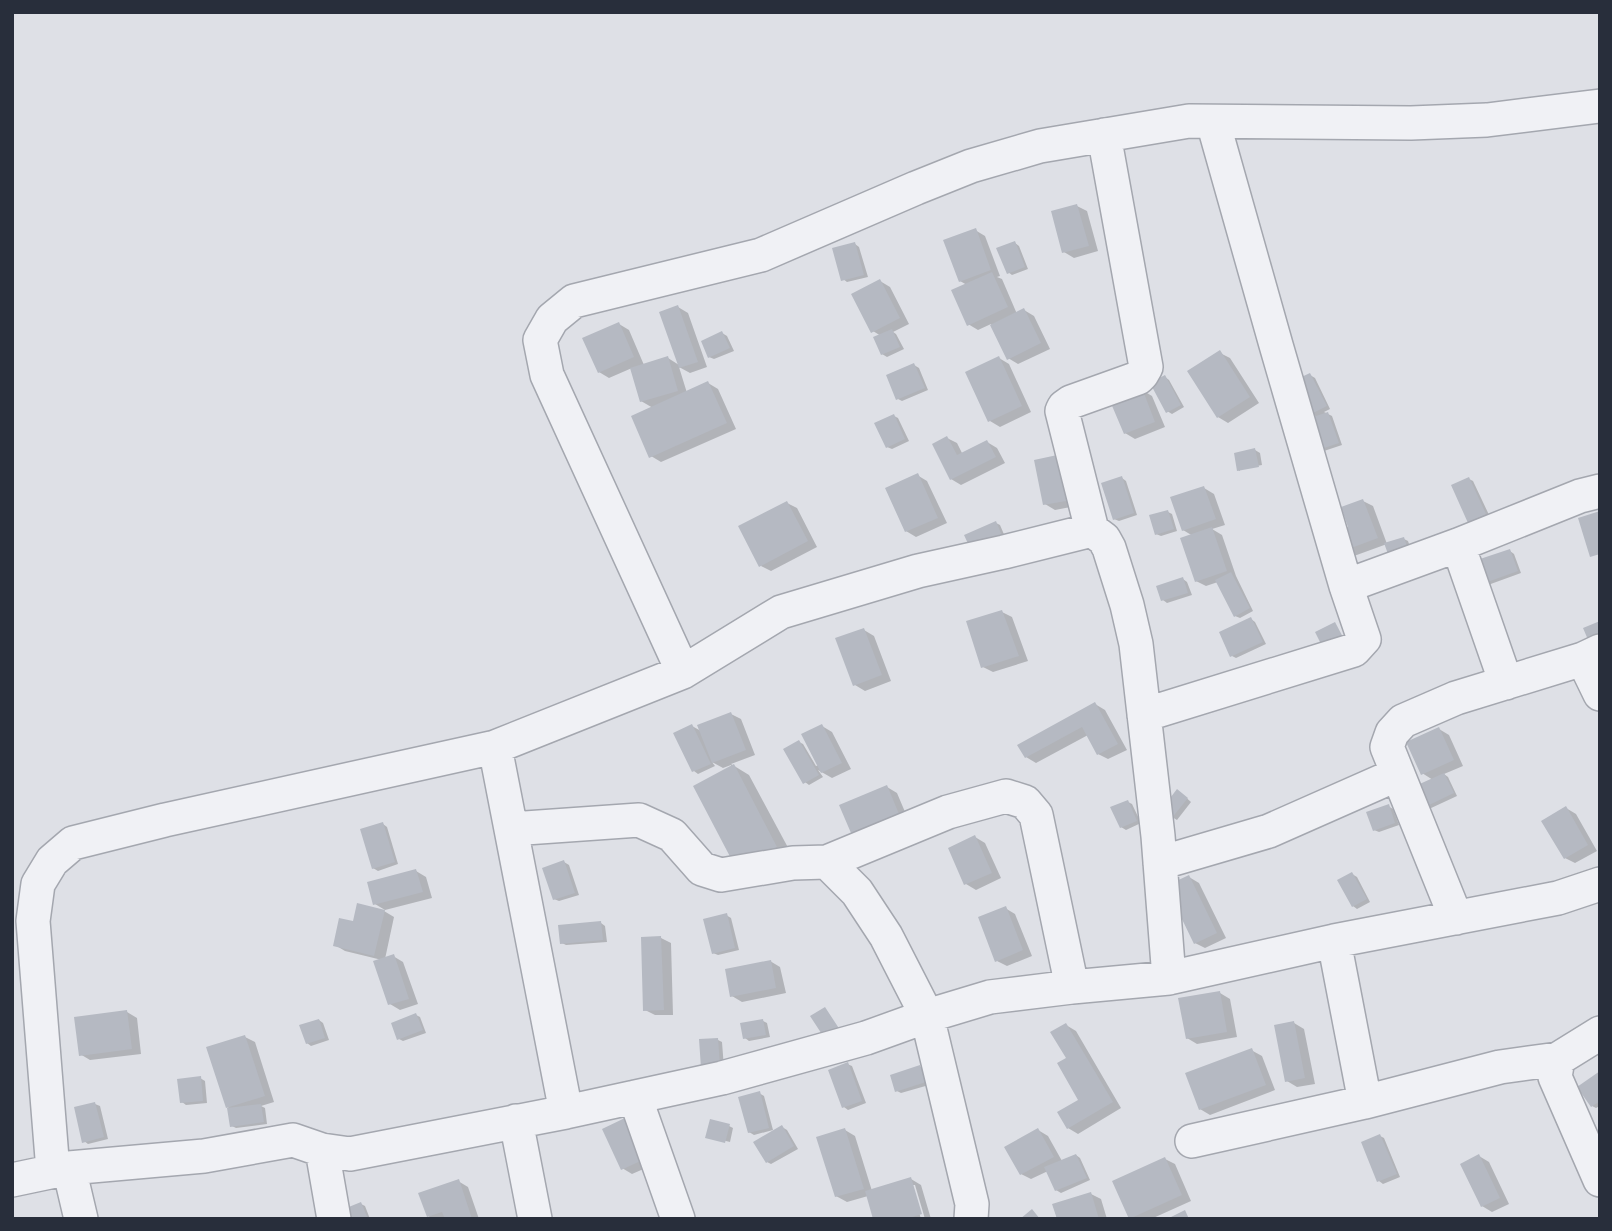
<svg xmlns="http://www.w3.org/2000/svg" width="1612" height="1231" font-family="'Exo 2',sans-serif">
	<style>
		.shadow { fill: #0003 }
		.building { fill: #b5b9c2 }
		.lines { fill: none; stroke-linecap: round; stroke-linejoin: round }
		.street-casing { stroke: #a4a7af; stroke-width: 36 }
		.street { stroke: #f0f1f5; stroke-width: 33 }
	</style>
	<rect width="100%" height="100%" fill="#dee0e6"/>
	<path class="shadow" d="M1077,206L1087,211L1098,251L1074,258L1064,252Z
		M975,230L985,236L1000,276L997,277L1002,279L1017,314L1024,310L1034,316L1050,349L1018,364L1008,358L991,324L978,330L968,324L967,285L960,281Z
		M1015,243L1019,246L1028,269L1012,275L1008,272Z
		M855,244L859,247L868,277L847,282L843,279Z
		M880,281L890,287L909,324L893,332L896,334L904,349L887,357L882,354L881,336L873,331Z
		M678,307L688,313L707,367L690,373L679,367L687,393L708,383L718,389L736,429L661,462L651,456L653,408L641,401L632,368L609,378L599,372L619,324L629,330L644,365L668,358L679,365Z
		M722,333L727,336L734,351L714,359L709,357Z
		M1220,353L1230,358L1259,403L1228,423L1218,417Z
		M999,358L1009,364L1031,412L1000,427L990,421Z
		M914,365L919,368L928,390L902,401L898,399Z
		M1310,375L1315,378L1330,409L1324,412L1332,416L1342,445L1324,451L1320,449L1317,417L1311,413Z
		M1165,377L1169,380L1184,407L1172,414L1167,411Z
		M1142,390L1152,396L1165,427L1135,439L1125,433Z
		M894,416L898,418L909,441L892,449L887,447Z
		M947,438L957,443L963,455L987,442L997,448L1005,463L961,485L951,479Z
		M1255,450L1260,453L1262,465L1240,469V471L1238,470Z
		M1072,462L1081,505L1055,510L1045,504Z
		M917,475L927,481L947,523L916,537L906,531Z
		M1122,478L1126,481L1137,515L1119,521L1114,519Z
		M1469,479L1473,481L1490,517L1474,524L1470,522Z
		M1204,488L1214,494L1225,525L1212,529L1222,535L1236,576L1253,611L1240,618L1235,616L1218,582L1206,586L1196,581L1193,536L1183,530Z
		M1363,501L1373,506L1387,544L1404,539L1408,541L1415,561L1387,544L1354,556L1344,550L1350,528Z
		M787,503L797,508L817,547L771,571L761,566Z
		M1168,512L1172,514L1177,531L1161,536L1156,534Z
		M996,523L1000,525L1006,539L977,551Z
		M1510,551L1514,554L1521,573L1488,585L1483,583Z
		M1183,579L1187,582L1192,595L1167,603L1163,600Z
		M1002,612L1012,617L1028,661L993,672L983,667Z
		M1251,619L1255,622L1266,644L1236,658L1232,656Z
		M864,630L874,636L891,681L865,691L855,685Z
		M1095,704L1105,710L1127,750L1108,759L1098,754L1088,735L1036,763L1026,757Z
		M731,714L741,719L755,755L731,764L749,775L792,855L753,876L731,765L723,768L712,762L715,766L698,774L694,771L692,726L701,731Z
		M822,726L832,732L851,769L832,778L818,770L823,777L809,785L805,782L799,742L803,744L816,766L819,765Z
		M1439,729L1449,735L1463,766L1444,774L1448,777L1457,796L1429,809L1424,806L1433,780L1422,773Z
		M887,787L897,793L908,819L862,838L852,832Z
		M1182,794L1191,802L1177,820L1172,817Z
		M1128,802L1132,804L1141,823L1126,830L1121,827Z
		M1388,806L1393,809L1399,825L1379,832L1374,830Z
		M1566,808L1576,814L1597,851L1575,863L1565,858Z
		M383,824L387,827L398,864L378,871L373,868Z
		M975,837L985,843L1001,878L976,890L966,884Z
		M564,862L569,865L579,895L559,901L554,899Z
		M416,871L426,877L432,898L385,910L375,904Z
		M1352,874L1357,877L1370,902L1357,909L1353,906Z
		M1189,877L1199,883L1226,938L1205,948L1195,943Z
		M1005,908L1015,914L1032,956L1007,966L997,961Z
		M384,911L394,917L385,959L393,956L403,962L418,1004L400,1010L390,1004L382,960L345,951L335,945L354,923Z
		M726,915L731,918L739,950L718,955L713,953Z
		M601,923L605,926L607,942L566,945L562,943Z
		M661,938L671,943L673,1015H655L645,1010Z
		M770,961L780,967L786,993L742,1002L732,996Z
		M1220,993L1230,999L1237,1037L1197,1044L1187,1038Z
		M127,1012L137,1018L141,1054L90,1060L80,1054Z
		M416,1015L420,1017L426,1033L403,1041L399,1039Z
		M319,1020L323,1023L329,1040L311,1046L307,1043Z
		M763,1021L767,1023L770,1037L749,1041L745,1038Z
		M1294,1023L1304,1029L1315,1084L1297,1087L1287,1081Z
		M1066,1025L1076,1031L1121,1108L1078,1134L1068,1128L1080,1100L1068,1058Z
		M245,1037L255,1042L274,1102L261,1106L265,1108L267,1124L236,1128L232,1126L229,1108L227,1107Z
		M718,1040L722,1042L724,1068L707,1069Z
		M1251,1050L1262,1056L1275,1090L1210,1115L1200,1109Z
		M847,1064L852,1066L866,1103L848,1110L844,1107Z
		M920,1067L925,1069L929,1085L901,1093L897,1091Z
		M1600,1073V1106L1596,1108L1592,1106Z
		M200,1078L205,1081L207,1103L186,1105L182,1102Z
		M759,1093L764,1096L773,1130L754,1135L749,1132Z
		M95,1104L100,1106L108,1139L88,1144L84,1141Z
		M729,1126L733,1128L730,1142L710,1137Z
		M782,1127L787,1130L798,1149L771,1164L767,1162Z
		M604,1130L655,1164L632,1174L622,1168Z
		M845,1130L855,1136L872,1191L911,1179L921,1185L931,1219H925L915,1185H911L921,1219H875L868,1196L847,1202L836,1196Z
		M1038,1130L1048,1136L1062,1161L1076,1155L1080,1158L1090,1180L1061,1193L1056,1190L1048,1171L1031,1179L1021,1174Z
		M1380,1136L1384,1138L1400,1177L1383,1184L1379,1181Z
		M1479,1156L1489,1162L1509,1204L1492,1212L1482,1206Z
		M1165,1159L1175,1164L1191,1201L1151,1219H1132L1131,1218Z
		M458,1181L468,1187L479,1219H433L428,1216Z
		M1091,1194L1101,1199L1107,1219H1059Z
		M361,1204L365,1206L370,1219H339Z"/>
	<path class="building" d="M1077,204L1089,246L1062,253L1051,211Z
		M976,228L991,270L959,282L943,240Z
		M1015,241L1025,267L1007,274L996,248Z
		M855,242L864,275L841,281L832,248Z
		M992,272L1008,307L967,326L951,290Z
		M880,279L900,318L871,333L851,294Z
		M678,305L698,362L679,368L659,312Z
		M1024,308L1041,343L1007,360L990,325Z
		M619,322L634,357L598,373L582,338Z
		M892,329L900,347L881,355L873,337Z
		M722,331L730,348L708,358L701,341Z
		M1220,350L1250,397L1217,418L1187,371Z
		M668,356L678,391L640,402L630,368Z
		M999,356L1022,406L988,422L965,372Z
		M914,363L925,388L896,400L886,375Z
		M1310,373L1327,406L1309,415L1293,381Z
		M1165,375L1181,405L1166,413L1150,383Z
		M708,381L727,423L649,458L631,416Z
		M1142,388L1155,422L1124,434L1110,401Z
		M1328,412L1339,443L1318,450L1307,419Z
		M894,414L905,439L886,448L874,423Z
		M947,436L957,455L987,440L996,457L950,480L932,444Z
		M1255,448L1259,467L1237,471L1234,453Z
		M1062,454L1072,500L1043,505L1034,460Z
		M918,473L938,518L905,532L885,488Z
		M1122,476L1134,513L1113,520L1101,483Z
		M1469,477L1486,514L1468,523L1451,485Z
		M1204,486L1216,519L1182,531L1170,497Z
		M1363,499L1378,538L1343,551L1336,532L1348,527L1341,507Z
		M787,501L808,541L759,567L738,526Z
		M1168,510L1174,529L1155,535L1149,515Z
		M1600,511V554L1590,557L1578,518Z
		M996,521L1002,536L971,550L964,535Z
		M1212,527L1227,571L1195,582L1180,538Z
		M1404,537L1411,559L1392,565L1384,543Z
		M1510,549L1518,571L1482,584L1474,561Z
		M1231,572L1250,608L1234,617L1215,580Z
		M1183,577L1188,593L1161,601L1156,586Z
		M1002,610L1019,656L981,668L966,621Z
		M1251,617L1263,642L1230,657L1219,632Z
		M1600,621V646L1592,649L1583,628Z
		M1335,622L1345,641L1325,652L1315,632Z
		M864,628L882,675L853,686L835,638Z
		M1095,702L1118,744L1097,755L1082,727L1025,758L1017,745Z
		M731,712L746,750L712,763L697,725Z
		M692,724L711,764L692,772L673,733Z
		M822,724L842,763L821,773L801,734Z
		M1439,727L1454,760L1421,775L1406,742Z
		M799,740L819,775L803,784L783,749Z
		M734,764L777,847L736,868L693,786Z
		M1444,773L1454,793L1423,808L1413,787Z
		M887,785L899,814L851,833L839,805Z
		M1177,789L1188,798L1171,819L1161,810Z
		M1128,800L1137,821L1120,828L1110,807Z
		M1389,804L1395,823L1373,831L1366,812Z
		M1566,806L1588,845L1564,859L1541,821Z
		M383,822L395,862L372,869L360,829Z
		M975,835L992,873L964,885L948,848Z
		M564,860L575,893L553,900L542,868Z
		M416,869L423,892L373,905L367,882Z
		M1352,872L1367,899L1352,907L1337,880Z
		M1189,875L1217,933L1194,944L1166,886Z
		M357,903L385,910L374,956L333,946L339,918L353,921Z
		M1006,906L1023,950L995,962L978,917Z
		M727,913L735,948L712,954L703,919Z
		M601,921L603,940L560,944L558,925Z
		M661,936L664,1010L643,1011L641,937Z
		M394,954L409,999L388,1005L373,961Z
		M771,960L776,988L730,997L725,969Z
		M1220,991L1227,1032L1186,1039L1178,998Z
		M825,1007L842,1033L827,1042L810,1016Z
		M127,1010L132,1049L79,1056L74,1017Z
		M416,1013L423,1030L397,1040L391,1023Z
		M319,1019L325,1038L306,1044L299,1025Z
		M763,1019L766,1035L743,1039L740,1023Z
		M1294,1021L1305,1078L1285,1082L1274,1025Z
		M1066,1023L1113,1102L1067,1129L1057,1112L1078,1100L1057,1063L1066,1058L1050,1032Z
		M245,1035L265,1096L226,1108L206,1047Z
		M718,1038L720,1066L701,1068L699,1039Z
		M1252,1048L1266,1085L1199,1110L1185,1073Z
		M848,1062L862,1101L842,1108L828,1070Z
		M920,1065L926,1082L895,1092L890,1075Z
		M1600,1071V1101L1591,1107L1577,1087Z
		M201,1076L203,1101L180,1103L177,1079Z
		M760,1091L769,1128L748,1133L738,1097Z
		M95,1102L104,1137L82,1143L74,1107Z
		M261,1104L264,1122L230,1127L227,1108Z
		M627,1117L647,1158L621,1170L602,1129Z
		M710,1119L730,1124L725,1143L705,1138Z
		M782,1125L794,1146L766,1163L753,1142Z
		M845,1128L864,1189L835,1197L816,1137Z
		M1038,1128L1054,1157L1020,1175L1004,1147Z
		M1380,1134L1397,1174L1377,1182L1361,1142Z
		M1076,1154L1087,1178L1055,1191L1044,1167Z
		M1479,1154L1500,1198L1481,1207L1460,1164Z
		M1165,1157L1182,1195L1129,1219L1112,1181Z
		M911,1177L922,1214L906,1219H873L865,1191Z
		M459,1179L472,1219H445L442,1212L427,1217L418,1193Z
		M1091,1192L1099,1219H1057L1052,1204Z
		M361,1202L368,1219H337L334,1213Z
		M1032,1209L1040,1219H1020Z
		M1185,1210L1189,1219H1167Z"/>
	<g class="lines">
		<g class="street-casing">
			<path id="street" d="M1092,530L1062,411L1064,407L1071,402L1138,378L1142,374L1146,367L1104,135
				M1458,545L1506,683
				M1346,586L1458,545L1580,496L1600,491
				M1583,659L1600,694
				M683,672L547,375L540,340L552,319L574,301L761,255L916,188L971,166L1040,146L1189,121L1411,123L1487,120L1600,106
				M1144,715L1354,650L1364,639L1346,586L1276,345L1213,122
				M495,747L566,1112
				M511,829L639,820L672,835L702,869L721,875L793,863L827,862L857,892L886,936L927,1016L972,1204L971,1219
				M827,862L948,812L1006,796L1025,802L1036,815L1072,987
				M1160,863L1269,831L1398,774
				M1456,918L1387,747L1392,733L1403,721L1456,698L1583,659L1600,651
				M1334,941L1365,1102
				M1600,1033L1558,1059L1555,1077L1600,1180
				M635,1097L678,1219
				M516,1121L535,1219
				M1192,1141L1365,1102L1500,1067L1558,1059
				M322,1150L334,1219
				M69,1168L81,1219
				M53,1171L33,921L38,884L52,861L73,843L165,820L495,747L683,672L781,612L918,571L1004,552L1092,530L1104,539L1109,548L1127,605L1136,644L1158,836L1169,978
				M12,1180L69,1168L204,1156L293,1140L322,1150L350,1154L566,1112L722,1078L866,1038L927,1016L990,997L1072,987L1169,978L1334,941L1558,898L1600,884"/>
		</g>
		<use href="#street" class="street"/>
	</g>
	<rect width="1612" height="1231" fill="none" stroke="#282e3b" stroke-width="28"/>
</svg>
